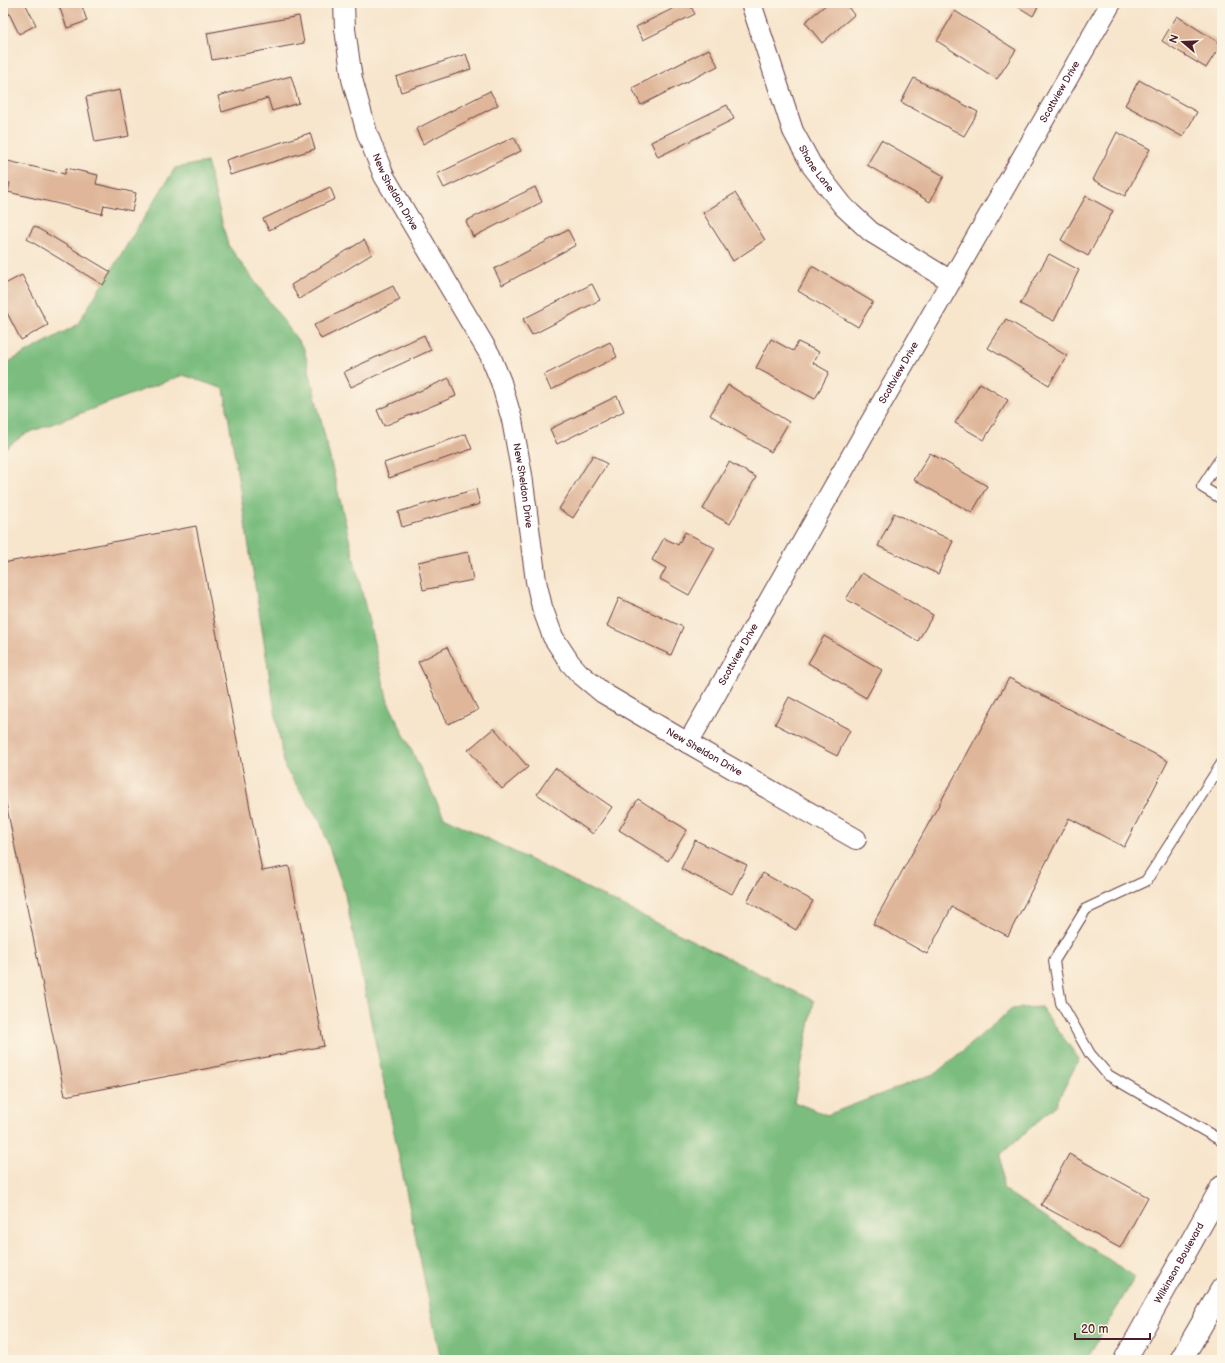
<svg xmlns="http://www.w3.org/2000/svg" width="1225" height="1363" font-family="'Balsamiq Sans',sans-serif">
	<style>
		.forest { fill: #7bbd7f; stroke: #626e55 }
		.building { fill: #dfb699 }
		.lines { fill: none; stroke-linecap: round; stroke-linejoin: round }
		.service-casing { stroke: #643d43; stroke-width: 12 }
		.minor-casing { stroke: #643d43; stroke-width: 22 }
		.primary-casing { stroke: #643d43; stroke-width: 24 }
		.service { stroke: #fff; stroke-width: 10 }
		.minor { stroke: #fff; stroke-width: 20 }
		.primary { stroke: #fff; stroke-width: 22 }
		.labels { text-anchor: middle; dominant-baseline: central; stroke-width: 3.5; stroke-linejoin: round; paint-order: stroke }
		.street-label { font-size: 10px; fill: #4a1f2b; stroke: #fcf5e5 }
	</style>
	<rect width="100%" height="100%" fill="#fcf5e5"/>
	<filter id="ink" filterUnits="userSpaceOnUse"><feTurbulence type="fractalNoise" baseFrequency=".025" numOctaves="2"/><feDisplacementMap in="SourceGraphic" scale="8" xChannelSelector="R" yChannelSelector="G"/><feConvolveMatrix kernelMatrix="1 2 1 2 8 2 1 2 1" color-interpolation-filters="sRGB"/></filter>
	<filter id="wash" filterUnits="userSpaceOnUse"><feTurbulence type="fractalNoise" baseFrequency=".012" numOctaves="4" result="noise"/><feDisplacementMap in="SourceGraphic" scale="16" xChannelSelector="R" yChannelSelector="G"/><feGaussianBlur stdDeviation="0.9" result="paint"/><feColorMatrix in="noise" values="0 0 0 0 0 0 0 0 0 0 0 0 0 0 0 0 0 1.4 0 .05"/><feComposite in="paint" operator="in"/></filter>
	<g filter="url(#wash)">
		<rect width="100%" height="100%" fill="#f7e5cc"/>
		<path class="forest" d="M207,162L228,245L304,349L388,702L444,817L814,1001L794,1102L827,1115L936,1073L1012,1009L1041,1007L1079,1059L1055,1106L1001,1154L1003,1189L1135,1277L1086,1360H441L344,890L320,821L285,768L277,724L224,389L183,375L25,434L3,450V365L77,325L175,168Z"/>
		<g id="blocks">
			<path class="building" d="M4,3H25L36,25L19,34Z
				M58,3H81L87,21L67,28Z
				M684,3H689L695,14L643,40L636,27Z
				M828,3H853L848,7L854,15L822,43L805,22Z
				M1012,3H1040L1033,16Z
				M955,11L1016,50L997,79L937,41Z
				M299,16L304,43L212,60L207,33Z
				M1177,16L1221,44L1206,68L1162,41Z
				M709,49L718,66L641,105L632,88Z
				M466,54L471,69L401,92L396,77Z
				M291,76L299,103L272,111L268,98L222,112L218,96Z
				M914,78L978,112L964,136L901,102Z
				M1139,80L1197,112L1183,137L1125,105Z
				M120,90L129,136L95,142L86,97Z
				M490,91L498,105L423,144L416,129Z
				M727,105L734,119L658,157L651,142Z
				M1117,132L1150,149L1125,196L1093,180Z
				M310,133L315,149L230,175L226,160Z
				M514,137L521,151L444,188L437,174Z
				M881,140L944,176L930,202L867,165Z
				M3,160L65,174L66,168L98,175L96,184L136,193L132,211L104,205L102,214L8,192L10,183L3,181Z
				M330,187L335,199L269,230L263,219Z
				M535,187L542,202L473,237L466,221Z
				M735,193L765,240L733,261L703,213Z
				M1086,196L1113,211L1088,256L1061,240Z
				M34,226L111,272L103,285L27,239Z
				M568,230L576,245L502,285L494,269Z
				M364,240L372,254L299,299L291,285Z
				M1049,254L1079,270L1054,321L1020,304Z
				M812,266L873,302L858,327L798,291Z
				M22,275L48,325L21,340L3,305V285Z
				M592,284L600,300L532,335L523,319Z
				M393,286L400,300L321,339L314,325Z
				M1006,319L1067,356L1049,385L988,348Z
				M424,335L431,350L351,387L344,372Z
				M771,339L793,351L798,342L819,352L813,363L829,372L815,399L756,368Z
				M610,342L617,357L551,390L544,375Z
				M449,378L456,396L384,426L377,410Z
				M980,383L1008,400L984,440L955,423Z
				M728,385L789,422L771,452L710,415Z
				M617,396L624,411L557,444L550,429Z
				M466,434L472,449L389,478L384,463Z
				M930,453L987,486L972,513L914,480Z
				M593,455L607,464L573,518L559,509Z
				M729,462L756,477L730,524L703,509Z
				M476,489L480,504L402,527L398,512Z
				M894,513L953,541L938,574L878,546Z
				M196,526L262,871L289,866L324,1046L65,1096L3,788V563Z
				M685,532L715,548L689,595L660,579L666,568L652,560L664,538L678,545Z
				M468,552L473,580L423,590L418,562Z
				M862,573L933,615L918,641L846,599Z
				M619,598L683,627L671,655L607,626Z
				M824,636L882,670L866,698L808,663Z
				M447,647L478,710L448,724L418,662Z
				M1009,678L1168,761L1124,847L1069,818L1008,936L952,907L927,954L873,924Z
				M789,697L850,730L837,756L775,724Z
				M494,728L528,767L502,789L468,750Z
				M555,768L612,807L593,834L537,794Z
				M638,799L687,830L668,861L619,830Z
				M695,840L747,865L732,894L681,869Z
				M763,873L813,901L796,930L747,901Z
				M1069,1154L1148,1197L1120,1248L1041,1205Z"/>
		</g>
	</g>
	<g filter="url(#ink)">
		<use href="#blocks" fill-opacity="0" stroke="#643d43" stroke-width="1"/>
		<g class="lines">
			<g class="service-casing">
				<path id="service" d="M1222,456L1202,487L1222,499
					M1222,763L1146,881L1086,909L1054,961L1061,1003L1090,1054L1108,1075L1222,1141"/>
			</g>
			<g class="minor-casing">
				<g id="minor">
					<path id="s1" d="M344,3L345,29L352,79L367,133L384,176L490,355L501,382L512,420L522,475L536,581L542,607L553,637L570,663L579,673L603,693L688,743L856,839"/>
					<path id="s2" d="M751,3L793,131L812,166L844,207L871,232L951,281"/>
					<path id="s3" d="M688,743L951,281L1111,3"/>
				</g>
			</g>
			<g class="primary-casing">
				<g id="primary">
					<path id="s4" d="M1125,1360L1222,1187"/>
					<path d="M1181,1360L1222,1289"/>
				</g>
			</g>
			<use href="#service" class="service"/>
			<use href="#minor" class="minor"/>
			<use href="#primary" class="primary"/>
		</g>
	</g>
	<g class="labels">
		<g class="street-label">
			<text stroke="none"><textPath href="#s3" startOffset="750">Scottview Drive</textPath></text>
			<text stroke="none"><textPath href="#s2" startOffset="179">Shane Lane</textPath></text>
			<text stroke="none"><textPath href="#s1" startOffset="198">New Sheldon Drive</textPath></text>
			<text stroke="none"><textPath href="#s3" startOffset="426">Scottview Drive</textPath></text>
			<text stroke="none"><textPath href="#s1" startOffset="522">New Sheldon Drive</textPath></text>
			<text stroke="none"><textPath href="#s3" startOffset="102">Scottview Drive</textPath></text>
			<text stroke="none"><textPath href="#s1" startOffset="870">New Sheldon Drive</textPath></text>
			<text stroke="none"><textPath href="#s4" startOffset="111">Wilkinson Boulevard</textPath></text>
		</g>
	</g>
	<rect width="1225" height="1363" fill="none" stroke="#fcf5e5" stroke-width="16"/>
	<g transform="translate(1183 42) rotate(289)" stroke="#fcf5e5" stroke-width="3" paint-order="stroke">
	<path d="M0-3L7 15L0 10L-7 15Z" fill="#4a1f2b"/>
	<text y="-6" font-size="11" font-weight="bold" text-anchor="middle" fill="#4a1f2b">N</text>
	</g>
	<path d="M1075 1333v6h75v-6" fill="none" stroke="#4a1f2b" stroke-width="2"/>
	<text x="1081" y="1333" font-size="12" fill="#4a1f2b" stroke="#fcf5e5" stroke-width="3" paint-order="stroke">20 m</text>
</svg>
